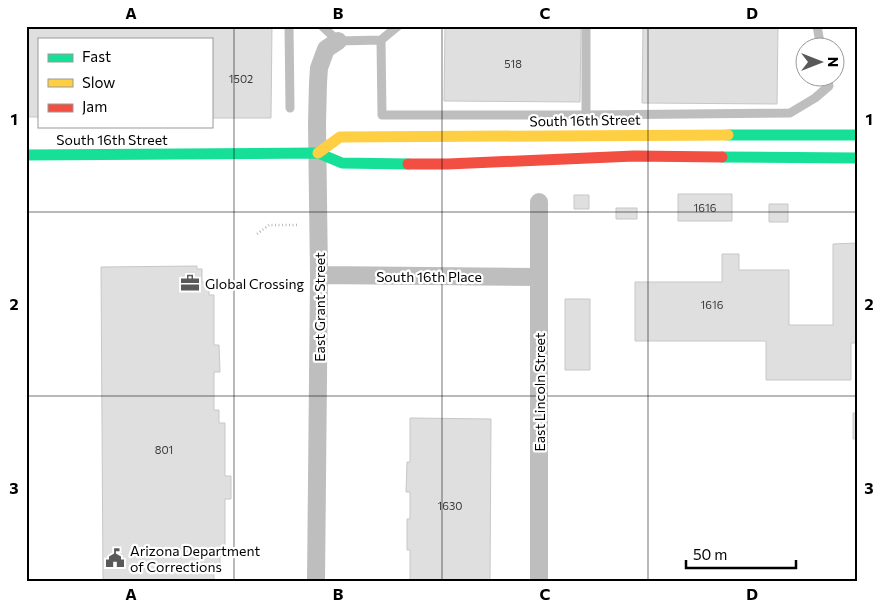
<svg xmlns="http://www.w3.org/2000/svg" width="883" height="608" font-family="Commissioner,sans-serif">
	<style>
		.building { fill: #dfdfdf; stroke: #c7c7c7 }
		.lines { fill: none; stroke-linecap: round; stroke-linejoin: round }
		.path { stroke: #b9b9b9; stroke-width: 2.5; stroke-dasharray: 1 2.5; stroke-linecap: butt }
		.lane { stroke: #bebebe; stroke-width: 9 }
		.street { stroke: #bebebe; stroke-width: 18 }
		.fast { stroke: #16e098; stroke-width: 11 }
		.slow { stroke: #ffcf43; stroke-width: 11 }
		.jam { stroke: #f24e42; stroke-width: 11 }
		.grid { fill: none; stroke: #000; stroke-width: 1; stroke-opacity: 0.55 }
		.labels { text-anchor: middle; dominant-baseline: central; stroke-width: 4.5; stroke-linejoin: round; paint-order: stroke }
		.number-label { font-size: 11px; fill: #383838 }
		.street-label { font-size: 14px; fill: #000; stroke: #fff }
		.poi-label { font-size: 14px; fill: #000; stroke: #fff; text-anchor: start }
		.neatline { fill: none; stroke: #000; stroke-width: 2 }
		.grid-label { font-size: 16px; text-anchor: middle; font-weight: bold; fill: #000 }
	</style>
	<rect width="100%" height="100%" fill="#fff"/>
	<path class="building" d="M26,26H272L271,118H211V39H39V117H26Z
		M445,26H581L580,102L444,101Z
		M643,26H778L777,104L642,103Z
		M678,194H732V221H678Z
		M574,195H589V209H574Z
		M769,204H788V222H769Z
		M616,208H637V219H616Z
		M857,243V343H851V380H766V341H635V282H722V254H739V270H789V325H833V244Z
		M197,266V269H202V282H209V295H214V345H219L220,372H214V410H219V423H225V476H231V499H225V552H220V567H214V580L103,581L101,267Z
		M565,299H590V370H565Z
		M853,413H857V439H853Z
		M410,418L491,419L490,582H410V550H407V519H410V492H406L407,462H410Z"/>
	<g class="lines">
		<path class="path" d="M257,234L269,225H299"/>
		<path class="lane" d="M289,26L290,108
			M322,26L338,41L381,40L398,26
			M817,26L821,48
			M381,40L382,115H586V26
			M586,115L790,113L815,98L829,86L828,78"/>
		<path class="street" d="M319,275L539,277
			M316,582L319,275L317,124L318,83L319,68L326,49L338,41
			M539,582V202"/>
		<path class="fast" d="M728,135H857
			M26,155L318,153L342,163L408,164
			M722,157L857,158"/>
		<path class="slow" d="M318,153L340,137L728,135"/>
		<path class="jam" d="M408,164H448L634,156L722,157"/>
	</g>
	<path class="grid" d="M234,26V582M442,26V582M648,26V582M26,212H857M26,396H857"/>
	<defs>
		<g id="office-bare" transform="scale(1.5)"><path d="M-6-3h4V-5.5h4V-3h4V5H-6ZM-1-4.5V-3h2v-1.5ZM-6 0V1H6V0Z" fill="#595959" stroke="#fff" stroke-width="2.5" paint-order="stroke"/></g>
		<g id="civic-bare" transform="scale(1.5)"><path d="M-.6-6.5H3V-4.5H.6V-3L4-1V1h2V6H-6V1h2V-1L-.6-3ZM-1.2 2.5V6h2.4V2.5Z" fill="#595959" stroke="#fff" stroke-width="2.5" paint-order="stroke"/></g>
	</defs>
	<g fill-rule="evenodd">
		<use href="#office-bare" x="190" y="283"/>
		<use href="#civic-bare" x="115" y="558"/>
	</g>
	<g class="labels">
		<g class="number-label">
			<text x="513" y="63">518</text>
			<text x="241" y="78">1502</text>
			<text x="705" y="207">1616</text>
			<text x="712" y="304">1616</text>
			<text x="164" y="449">801</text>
			<text x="450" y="505">1630</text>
		</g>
		<g class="street-label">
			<text transform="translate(585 120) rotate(-1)">South 16th Street</text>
			<text x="112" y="139">South 16th Street</text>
			<text x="429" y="276">South 16th Place</text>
			<text transform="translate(319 307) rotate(-90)">East Grant Street</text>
			<text transform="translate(539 392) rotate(-90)">East Lincoln Street</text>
		</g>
		<g class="poi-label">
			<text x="205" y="283">Global Crossing</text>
			<text x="130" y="550">Arizona Department<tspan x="130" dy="16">of Corrections</tspan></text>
		</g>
	</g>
	<rect width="883" height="608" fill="none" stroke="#ffffff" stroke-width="55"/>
	<rect x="38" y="38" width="175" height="90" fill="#ffffff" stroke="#999999"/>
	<rect x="48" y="54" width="25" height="8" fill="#16e098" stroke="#999999"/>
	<text x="82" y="62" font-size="15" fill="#000000">Fast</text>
	<rect x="48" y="79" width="25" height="8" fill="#ffcf43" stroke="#999999"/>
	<text x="82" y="88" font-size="15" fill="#000000">Slow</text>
	<rect x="48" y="104" width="25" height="8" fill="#f24e42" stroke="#999999"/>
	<text x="82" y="112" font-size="15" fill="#000000">Jam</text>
	<g transform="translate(820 62) rotate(90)"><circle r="24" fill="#ffffff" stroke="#999999"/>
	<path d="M0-4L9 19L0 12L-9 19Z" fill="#595959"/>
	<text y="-8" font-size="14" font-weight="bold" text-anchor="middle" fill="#000000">N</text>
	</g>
	<path d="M686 560v8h110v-8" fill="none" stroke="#000000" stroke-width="2.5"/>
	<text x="693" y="560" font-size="15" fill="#000000" stroke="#ffffff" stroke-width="4" paint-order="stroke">50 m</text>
	<rect x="28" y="28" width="828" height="552" class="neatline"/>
	<g class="grid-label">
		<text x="131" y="19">A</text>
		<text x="338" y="19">B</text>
		<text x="545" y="19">C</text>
		<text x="752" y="19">D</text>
		<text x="14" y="125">1</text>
		<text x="869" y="125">1</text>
		<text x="14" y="310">2</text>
		<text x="869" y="310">2</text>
		<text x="14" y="494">3</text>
		<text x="869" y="494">3</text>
		<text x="131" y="600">A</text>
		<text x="338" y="600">B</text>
		<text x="545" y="600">C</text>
		<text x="752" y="600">D</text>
	</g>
</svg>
